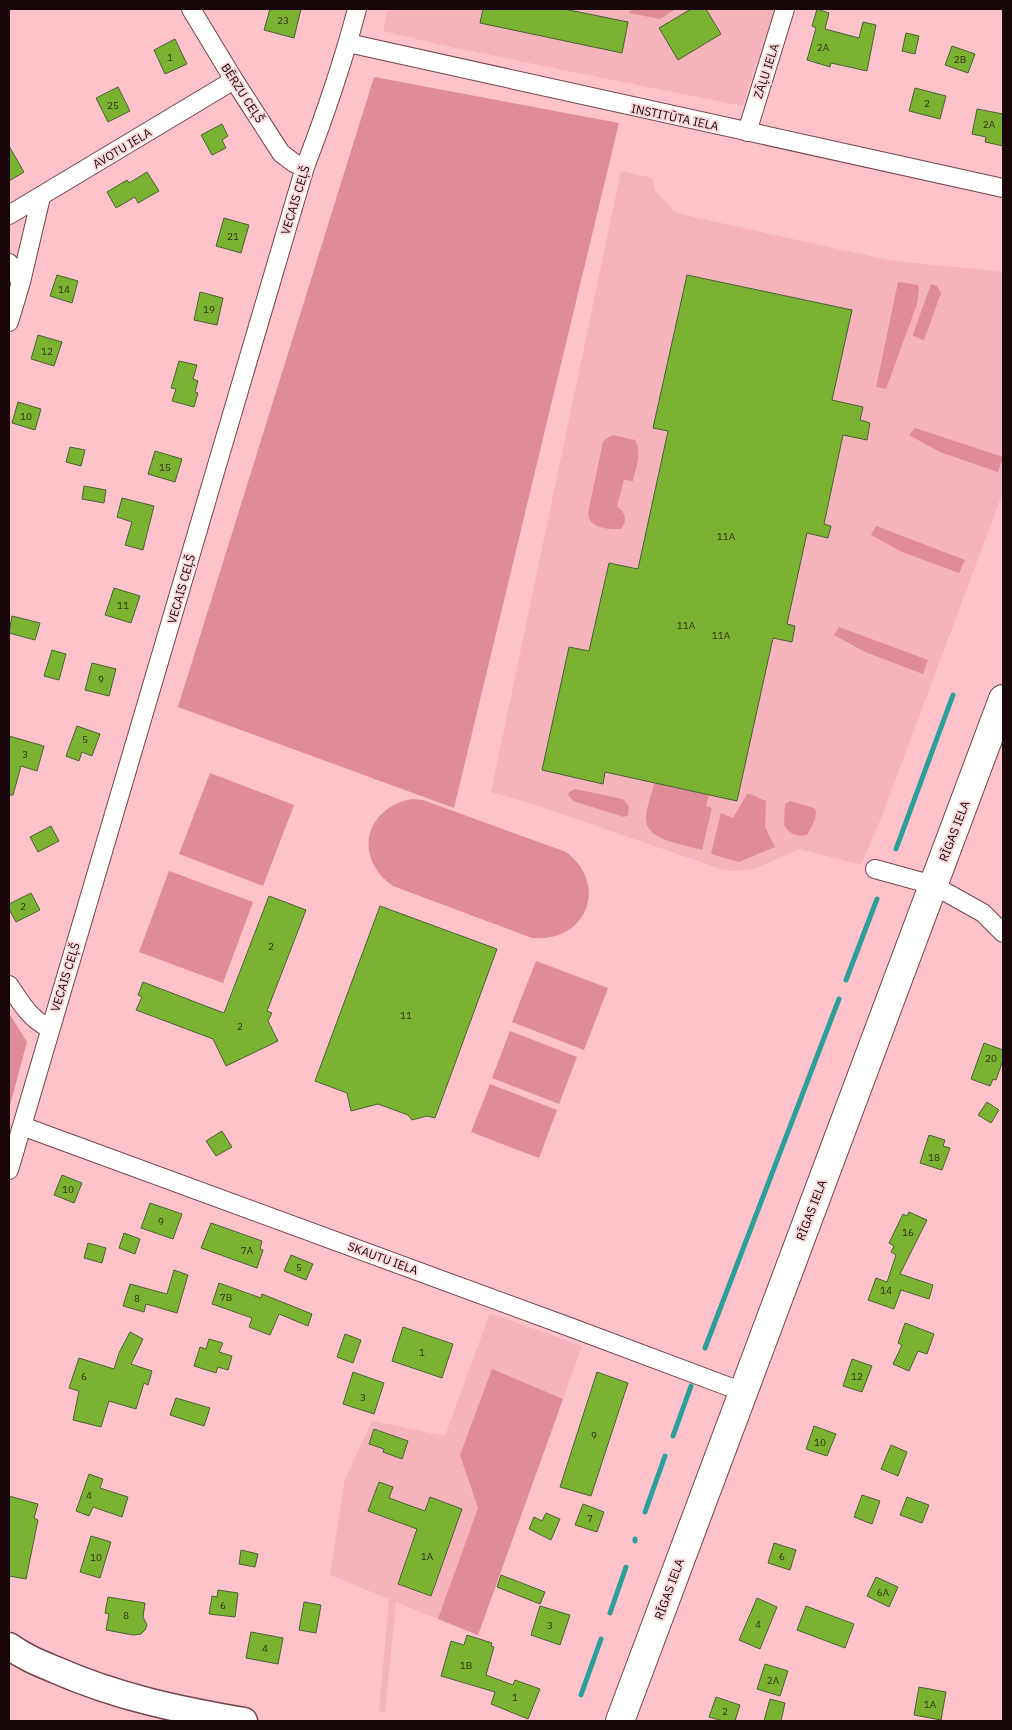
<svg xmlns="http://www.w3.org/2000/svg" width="1012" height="1730" font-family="'IBM Plex Sans',sans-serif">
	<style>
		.built { fill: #f5b3bc }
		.green { fill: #df8c98 }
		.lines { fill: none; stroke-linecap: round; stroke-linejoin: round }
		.stream { stroke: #2c9f9a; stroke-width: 5 }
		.building { fill: #7bb231; stroke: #4b6036 }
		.street-casing { stroke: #74444b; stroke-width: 20 }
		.secondary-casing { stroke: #74444b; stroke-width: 29 }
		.primary-casing { stroke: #74444b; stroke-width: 30 }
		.street { stroke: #fff; stroke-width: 18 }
		.secondary { stroke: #fff; stroke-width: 26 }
		.primary { stroke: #fff; stroke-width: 28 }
		.labels { text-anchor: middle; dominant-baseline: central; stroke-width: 4; stroke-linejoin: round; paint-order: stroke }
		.number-label { font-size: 10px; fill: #313113 }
		.street-label { font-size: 12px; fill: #180609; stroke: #fbd7db }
	</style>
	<rect width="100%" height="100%" fill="#fdc2ca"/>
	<path class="built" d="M388,9H775L742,106L455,48L383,31Z
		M621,171L652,178L655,191L675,212L684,215L893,261L997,271L1003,273V492L881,818L861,865L800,849L754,869L732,871L721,869L527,802L491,792Z
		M490,1313L582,1346L478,1635L396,1602L385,1712L379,1711L389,1599L330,1575L345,1479L372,1421L445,1436Z"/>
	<path class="green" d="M631,9H676L660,19L629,13Z
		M374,77L619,123L454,808L178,707Z
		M898,282L918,285L919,289L917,304L886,389L876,387Z
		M931,284L937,286L941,293L924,340L913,336V334Z
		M915,428L1003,457L998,472L940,452L909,435Z
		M613,435L635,440C642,453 636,468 633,481L624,480L617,506C625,513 628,519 621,529C608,529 589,529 588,513L603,442L607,438Z
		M876,526L965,560L959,573L902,552L871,535Z
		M839,627L928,660L923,674L865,652L834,635Z
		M210,773L294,805L263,886L179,854Z
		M654,783L709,795L706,806L712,808L702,850C687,845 648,841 646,821C645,810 652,794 654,783Z
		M575,789L623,799L629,807L628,815L624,817L573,801L568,795L569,792Z
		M747,794H750L766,801L765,827L775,847L739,862L711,854L721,813L733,818Z
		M412,799L423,800L566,852C610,885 586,943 532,938L393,886C353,858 364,808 412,799Z
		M790,801L814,808L816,811L815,820L807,835C797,837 789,834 784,825L785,804Z
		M169,871L253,902L223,983L139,952Z
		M536,961L608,988L584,1050L512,1022Z
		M9,1013L27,1042L9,1109Z
		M510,1031L577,1057L559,1104L492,1078Z
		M490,1084L557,1110L539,1158L471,1132Z
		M492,1369L563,1399L478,1635L438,1619L478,1508L460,1455Z"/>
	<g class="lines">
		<path class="stream" d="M896,849L953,695
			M846,980L877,899
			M705,1348L839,999
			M673,1436L691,1386
			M645,1512L665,1456
			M635,1541V1539
			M610,1613L626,1567
			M581,1695L601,1639"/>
	</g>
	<path class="building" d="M270,9H301L294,38L264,30Z
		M483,9H564L628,22L622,53L480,23Z
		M691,9H706L721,34L678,60L659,28Z
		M817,9L829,13L825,29L859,38L863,22L876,25L867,71L831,63L830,67L807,60L816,28L812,26Z
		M906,33L919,36L915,54L902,51Z
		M175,39L187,64L165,74L154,50Z
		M952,46L975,54L968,73L945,65Z
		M118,87L130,111L108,122L96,98Z
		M915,88L946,96L940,119L909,111Z
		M977,109L1003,114V146L985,142L986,137L972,134Z
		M222,124L228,136L222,140L226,148L212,155L201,135Z
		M9,146L24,172L9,181Z
		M147,172L159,191L138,203L135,197L116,208L107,192L127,180L129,183Z
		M224,218L249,225L241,253L216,246Z
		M57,275L78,281L72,303L50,296Z
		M687,275L852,310L832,400L863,407L860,420L870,423L867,440L843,435L824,524L831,526L828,538L807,533L787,624L795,626L792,642L773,638L737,801L605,772L603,784L542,770L569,647L589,651L609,563L638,569L668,431L653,428Z
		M200,292L223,298L217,325L194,320Z
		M38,335L62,342L54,366L31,359Z
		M179,361L197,365L193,379L198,381L195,392L198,393L194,407L172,401L176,389L171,388Z
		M18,402L41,409L35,430L12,423Z
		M70,447L85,450L81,466L66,462Z
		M155,451L182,459L175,482L148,474Z
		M84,486L106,490L104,503L82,499Z
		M122,498L154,506L143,550L125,545L132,522L117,517Z
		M114,588L140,596L131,623L105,615Z
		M12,616L40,623L35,640L9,633Z
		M52,650L66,654L59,680L44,676Z
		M92,663L116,669L109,696L85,690Z
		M77,726L100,734L92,756L82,752L79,761L66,756Z
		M9,736L44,746L37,771L21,766L13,795H9Z
		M51,826L59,841L38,852L30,837Z
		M31,893L40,910L16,922L9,909V904Z
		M269,896L306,910L267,1011L272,1013L268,1021L278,1041L226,1066L213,1039L136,1010L142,997L138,995L143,982L224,1013Z
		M380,906L497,949L435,1118L427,1116L412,1120L408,1115L378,1104L351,1111L347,1093L315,1081Z
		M984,1043L1003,1050V1060L996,1080L993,1079L990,1086L971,1079Z
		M987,1102L999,1110L991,1123L978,1115Z
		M222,1131L232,1147L216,1156L206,1141Z
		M929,1135L945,1140L943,1146L950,1148L942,1170L920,1163Z
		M62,1175L82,1183L74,1203L54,1195Z
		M150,1203L182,1214L173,1239L141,1228Z
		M909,1212L927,1220L900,1274L933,1285L929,1299L901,1290L894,1309L868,1300L876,1278L887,1282L896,1255L891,1252L894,1246L889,1243L903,1214L907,1216Z
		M211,1223L262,1241L260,1249L263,1250L257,1268L201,1248Z
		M124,1233L140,1239L135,1254L119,1248Z
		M88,1243L106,1248L102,1263L84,1258Z
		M291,1255L313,1264L306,1280L284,1271Z
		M174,1270L188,1275L177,1313L146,1304L144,1312L123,1306L130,1284L167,1294Z
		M219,1283L261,1298L262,1294L312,1314L308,1326L279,1314L270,1335L249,1327L252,1318L212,1304Z
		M905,1323L934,1334L927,1354L918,1351L909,1371L893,1364L902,1345L898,1343Z
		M403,1327L453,1344L442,1378L392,1361Z
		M130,1332L143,1339L131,1364L152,1371L148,1385L144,1383L136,1409L109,1401L101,1427L73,1420L79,1391L69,1388L79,1358L114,1369L119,1353Z
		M345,1334L361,1340L353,1363L337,1357Z
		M209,1339L223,1343L219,1352L232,1356L228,1370L218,1367L216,1373L194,1366L200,1347L206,1349Z
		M852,1359L872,1366L862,1392L843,1386Z
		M353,1372L384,1383L374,1414L343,1404Z
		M597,1372L628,1383L591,1496L560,1487Z
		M176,1398L210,1408L204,1426L170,1415Z
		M814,1426L836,1434L827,1456L806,1449Z
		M374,1429L408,1441L402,1459L383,1452L384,1449L369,1444Z
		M891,1445L907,1452L898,1476L881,1469Z
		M89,1474L103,1479L100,1488L128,1497L122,1517L93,1507L89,1516L76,1511Z
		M379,1482L393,1487L389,1498L425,1511L430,1497L462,1509L431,1596L398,1584L417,1529L368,1511Z
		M862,1495L880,1501L872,1524L854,1517Z
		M9,1496L38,1504L34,1518L38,1520L26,1579L9,1576Z
		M907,1497L929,1505L922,1523L900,1515Z
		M583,1504L604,1512L597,1532L575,1525Z
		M546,1513L560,1519L551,1540L529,1529L534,1517L542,1521Z
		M91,1536L111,1542L100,1578L80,1572Z
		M774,1543L796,1550L790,1570L768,1563Z
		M241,1550L258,1554L255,1567L239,1564Z
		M501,1575L545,1592L540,1604L497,1587Z
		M876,1577L898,1587L889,1607L867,1596Z
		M218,1590L238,1593L235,1617L209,1614L212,1596L217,1597Z
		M108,1597L145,1603L143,1617L147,1625L145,1630L141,1634L133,1635L106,1630L109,1614L105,1613Z
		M757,1598L777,1607L760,1649L739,1640Z
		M304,1602L321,1605L316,1633L299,1630Z
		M540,1606L570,1615L560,1645L531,1635Z
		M806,1606L854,1624L845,1648L797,1630Z
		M251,1632L283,1638L278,1664L246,1658Z
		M467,1635L492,1643L491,1646L494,1647L486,1675L513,1685L515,1680L540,1689L528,1719L491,1704L495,1692L441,1676L451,1641L464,1645Z
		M765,1664L788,1671L780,1696L757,1689Z
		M919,1687L946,1692L941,1720L914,1715Z
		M716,1697L740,1705L735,1721H723L709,1717Z
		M770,1699L785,1703L781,1721H764Z"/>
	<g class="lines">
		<g class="street-casing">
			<path id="street" d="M191,9L234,80L281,153L294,163L305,167
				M348,43L1003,188
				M747,132L785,9
				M9,215L234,80
				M9,263L21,282
				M9,322L21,282L41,197
				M875,869L933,885L983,913L1003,933
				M9,985C21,1003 30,1019 49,1028
				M22,1126L575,1329L743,1392
				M9,1170L305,167C325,115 343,62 357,9"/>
		</g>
		<g class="secondary-casing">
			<path id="secondary" d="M9,1646C24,1657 39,1663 56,1670C117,1697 180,1710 244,1721"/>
		</g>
		<g class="primary-casing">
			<path id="primary" d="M620,1721L1003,699"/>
		</g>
		<use href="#street" class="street"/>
		<use href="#secondary" class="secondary"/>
		<use href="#primary" class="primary"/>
	</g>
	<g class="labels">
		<g class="number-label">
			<text x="283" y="20">23</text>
			<text x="823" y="47">2A</text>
			<text x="170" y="57">1</text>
			<text x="960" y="59">2B</text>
			<text x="927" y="103">2</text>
			<text x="113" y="105">25</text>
			<text x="989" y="124">2A</text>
			<text x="233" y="236">21</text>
			<text x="64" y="289">14</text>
			<text x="209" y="309">19</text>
			<text x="47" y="351">12</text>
			<text x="26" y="416">10</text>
			<text x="165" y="467">15</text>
			<text x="726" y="536">11A</text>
			<text x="123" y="605">11</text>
			<text x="686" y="625">11A</text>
			<text x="721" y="635">11A</text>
			<text x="101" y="679">9</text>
			<text x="85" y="739">5</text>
			<text x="25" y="754">3</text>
			<text x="23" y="906">2</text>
			<text x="271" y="946">2</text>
			<text x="406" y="1015">11</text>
			<text x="240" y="1026">2</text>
			<text x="991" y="1058">20</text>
			<text x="934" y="1157">18</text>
			<text x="68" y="1189">10</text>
			<text x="161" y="1221">9</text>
			<text x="908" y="1232">16</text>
			<text x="247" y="1250">7A</text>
			<text x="299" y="1267">5</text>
			<text x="886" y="1290">14</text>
			<text x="226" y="1297">7B</text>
			<text x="137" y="1298">8</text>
			<text x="422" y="1352">1</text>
			<text x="84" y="1376">6</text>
			<text x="857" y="1376">12</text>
			<text x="363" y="1397">3</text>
			<text x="594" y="1435">9</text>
			<text x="820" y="1442">10</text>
			<text x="89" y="1495">4</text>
			<text x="590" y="1518">7</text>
			<text x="427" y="1556">1A</text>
			<text x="782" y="1556">6</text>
			<text x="96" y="1557">10</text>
			<text x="883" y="1592">6A</text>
			<text x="223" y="1605">6</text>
			<text x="126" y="1615">8</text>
			<text x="758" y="1624">4</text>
			<text x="550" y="1625">3</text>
			<text x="265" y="1648">4</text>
			<text x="466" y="1665">1B</text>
			<text x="773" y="1680">2A</text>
			<text x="515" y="1697">1</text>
			<text x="930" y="1704">1A</text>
			<text x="725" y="1711">2</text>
		</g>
		<g class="street-label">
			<text transform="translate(766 71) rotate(-72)">ZĀĻU IELA</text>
			<text transform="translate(243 93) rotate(57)">BĒRZU CEĻŠ</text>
			<text transform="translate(675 117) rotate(12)">INSTITŪTA IELA</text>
			<text transform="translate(122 148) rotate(-31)">AVOTU IELA</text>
			<text transform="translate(295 200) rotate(-73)">VECAIS CEĻŠ</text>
			<text transform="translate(181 589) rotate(-74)">VECAIS CEĻŠ</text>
			<text transform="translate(954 831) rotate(-69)">RĪGAS IELA</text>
			<text transform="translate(65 977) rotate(-73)">VECAIS CEĻŠ</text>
			<text transform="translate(811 1210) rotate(-69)">RĪGAS IELA</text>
			<text transform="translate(383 1258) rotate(20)">SKAUTU IELA</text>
			<text transform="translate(669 1589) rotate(-70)">RĪGAS IELA</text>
		</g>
	</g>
	<rect width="1012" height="1730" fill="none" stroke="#180609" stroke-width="20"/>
</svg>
